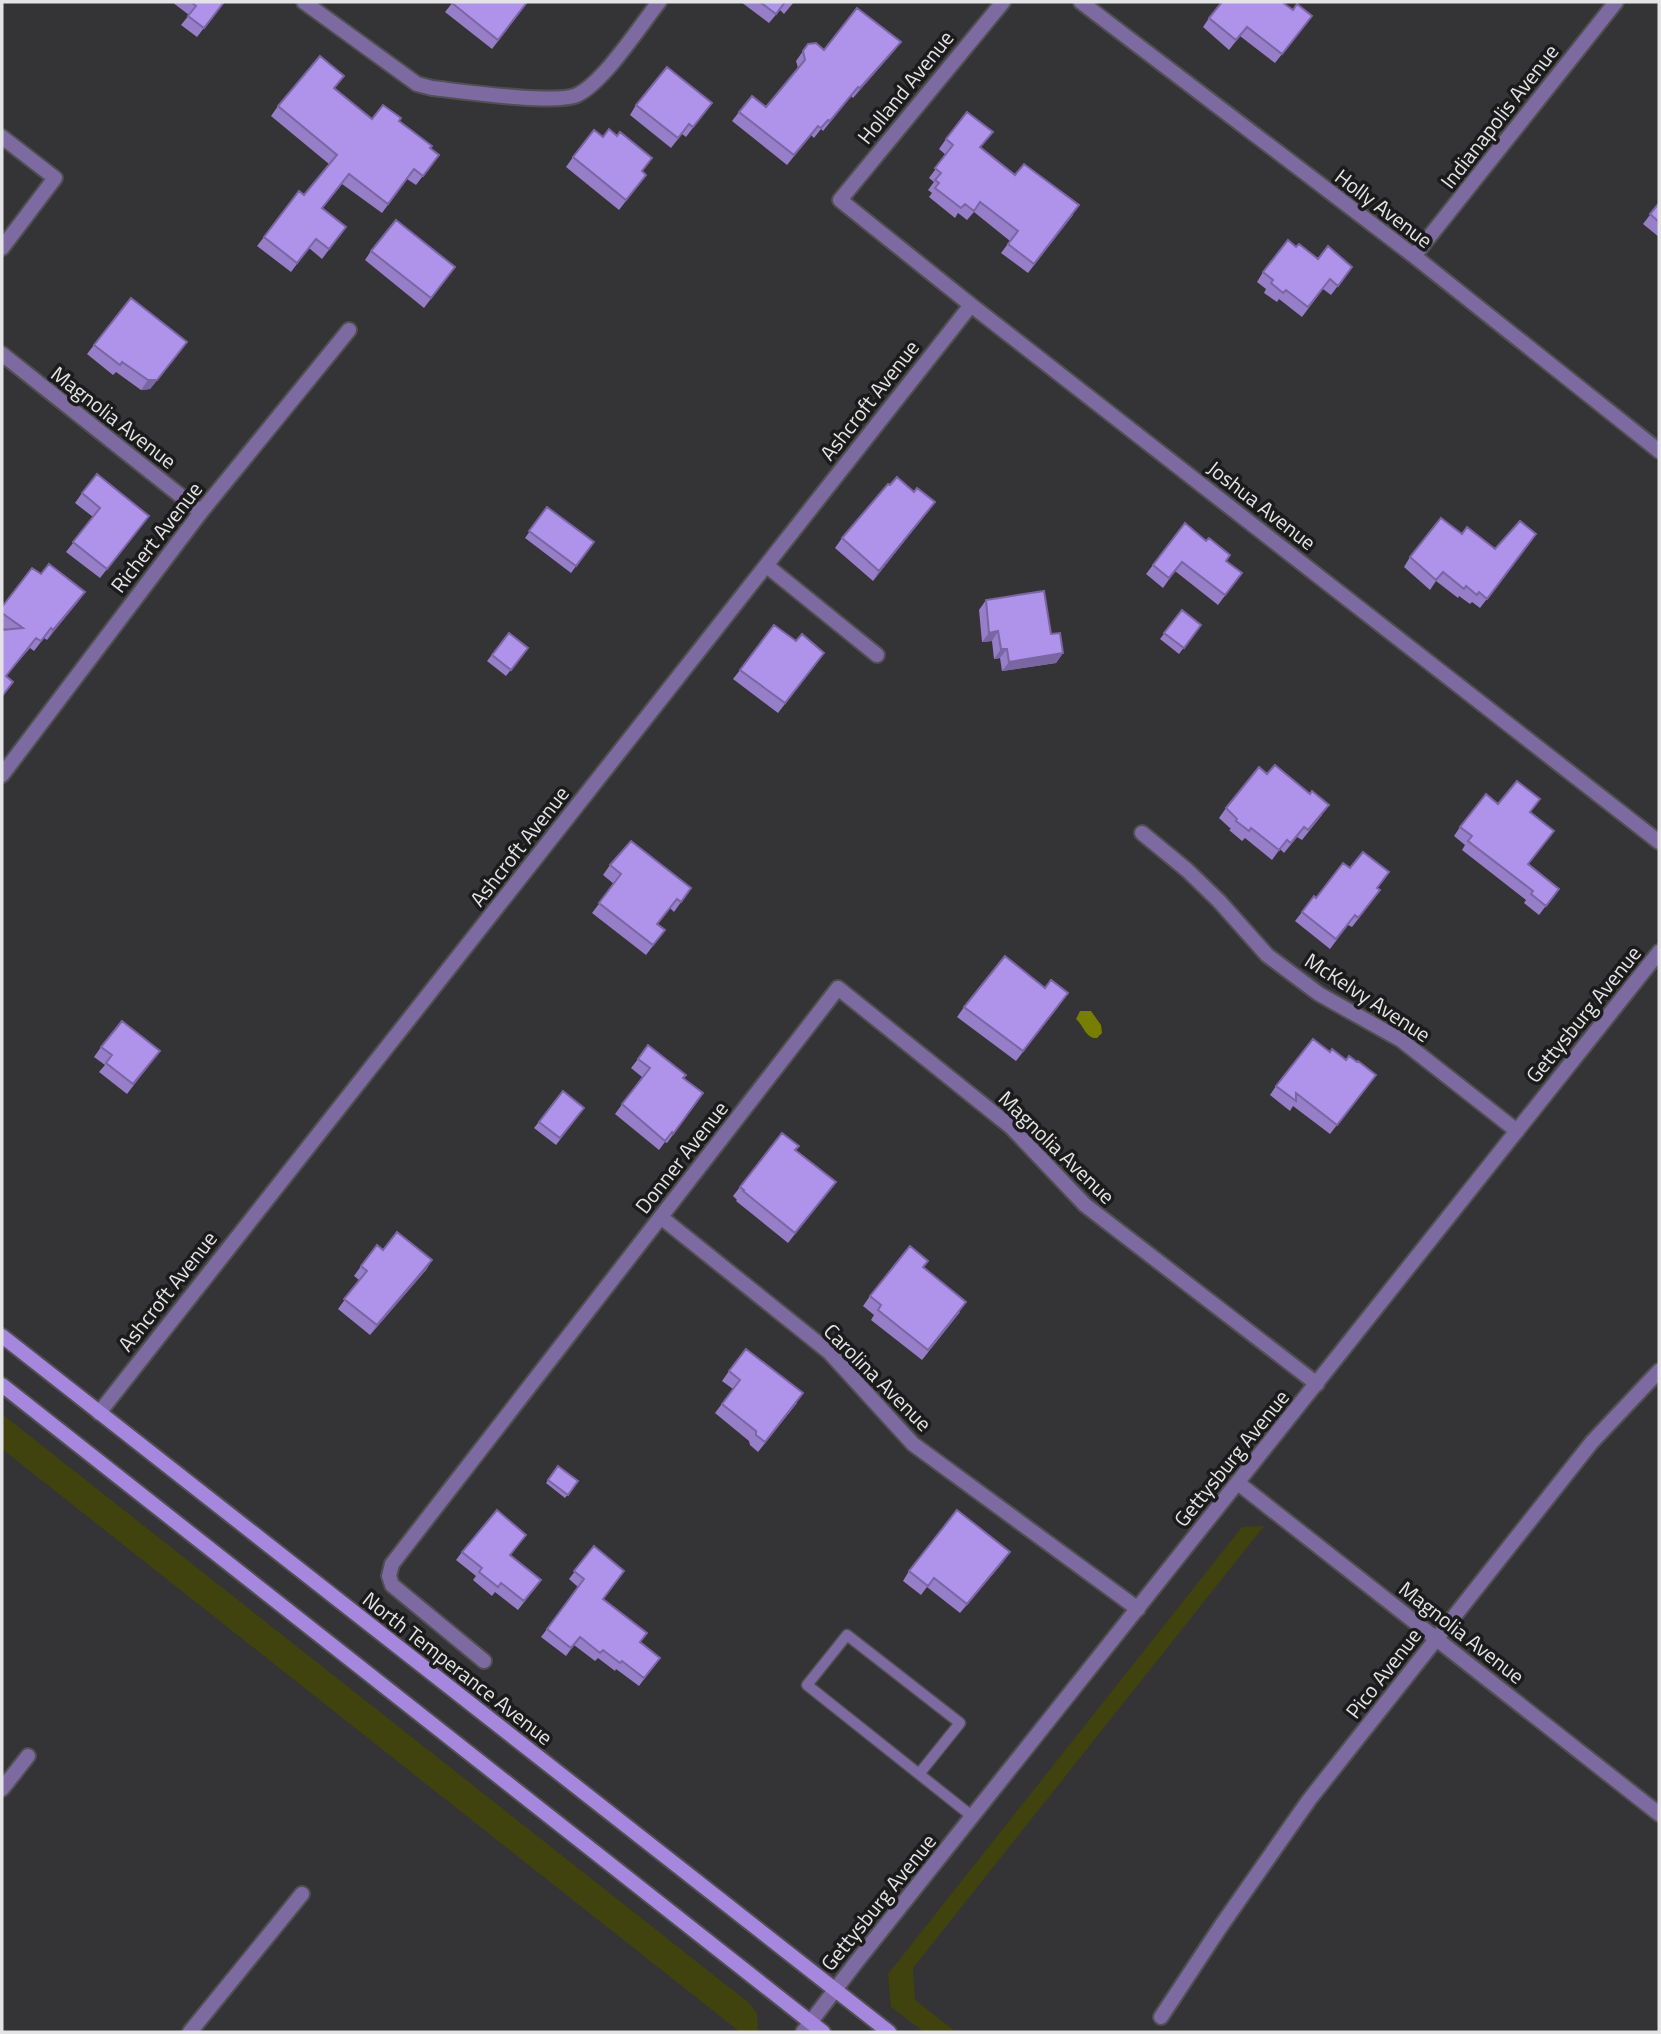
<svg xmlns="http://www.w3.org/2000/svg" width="1661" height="2034" font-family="'Titillium Web',sans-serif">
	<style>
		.green { fill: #40430e }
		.water { fill: #777e00 }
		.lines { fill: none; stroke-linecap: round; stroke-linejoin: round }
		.service-casing { stroke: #504f52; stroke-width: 13 }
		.minor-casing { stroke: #504f52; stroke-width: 18 }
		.tertiary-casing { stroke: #504f52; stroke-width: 18 }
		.secondary-casing { stroke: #504f52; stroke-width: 18 }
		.service { stroke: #7c6aa0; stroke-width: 10 }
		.minor { stroke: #7c6aa0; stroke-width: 14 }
		.tertiary { stroke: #7c6aa0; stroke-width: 14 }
		.secondary { stroke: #a587de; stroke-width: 14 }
		.wall { fill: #967ec8 }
		.shaded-wall { fill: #7a66a3 }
		.building { fill: #af92e9; stroke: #7a66a3; stroke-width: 2 }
		.labels { text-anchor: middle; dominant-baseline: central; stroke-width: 7; stroke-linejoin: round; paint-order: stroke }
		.street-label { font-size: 21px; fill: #e4e3e5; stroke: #1c1b1c }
	</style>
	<rect width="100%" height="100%" fill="#343336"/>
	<path class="green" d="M2,1414L749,2003L757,2013L758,2032H740L2,1449Z
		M1264,1526L913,1968L915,2000L956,2032H924L891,2007L888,1974L1242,1527Z"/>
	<path class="water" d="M1080,1011H1091L1101,1025L1102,1033L1097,1038C1086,1039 1084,1026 1076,1019Z"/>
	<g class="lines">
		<g class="service-casing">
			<path id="service" d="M919,1774L960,1723L847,1635L807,1685L973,1817"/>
		</g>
		<g class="minor-casing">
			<path id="minor" d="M304,2L417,84L432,88C460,91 555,105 577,95C604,82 640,26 659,2
				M1003,2L840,200L971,305L1659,842
				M1081,2L1414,256L1659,451
				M2,137L55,178L2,248
				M1414,256L1616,2
				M2,354L201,512
				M767,566L877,655
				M2,775L201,512L349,330
				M1142,833L1187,870L1219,901L1267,955L1319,994L1401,1040L1517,1131
				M662,1218L829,1352L913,1444L1138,1609
				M99,1413L971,305
				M1238,1483L1659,1814
				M484,1661L392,1585L389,1576L392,1564L838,988L1011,1127L1085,1205L1317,1384
				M2,1789L28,1756
				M1161,2017L1221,1926L1309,1800L1592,1442L1659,1371
				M190,2032L302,1894"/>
		</g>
		<g class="tertiary-casing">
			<path id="tertiary" d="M803,2032L854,1965L1659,952"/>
		</g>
		<g class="secondary-casing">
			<path id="secondary" d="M2,1336L889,2032
				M2,1385L823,2032"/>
		</g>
		<use href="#service" class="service"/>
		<use href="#minor" class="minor"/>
		<use href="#tertiary" class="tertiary"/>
		<use href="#secondary" class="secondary"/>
	</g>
	<path class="wall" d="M172,2H224L197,37L181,25L189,15Z
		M453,2H528L492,49L445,12Z
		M741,2H794L784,14L780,10L769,23Z
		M1293,10L1312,16L1275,63L1240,36L1229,50L1203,27L1209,18Z
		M808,44L824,50L894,51L853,98L851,96L823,131L821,129L814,138L811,135L787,165L732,121L739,112L766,107L798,68L796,61Z
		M335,89L372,119L399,121L430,148L439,155L416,185L407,179L382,213L342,184L322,209L346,227L322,259L309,248L291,272L257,246L264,237L304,195L329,164L271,116L278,106Z
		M636,105L705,112L686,137L682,134L671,148L630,115Z
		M946,139L981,148L1015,175L1073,215L1028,273L1001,253L1010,241L974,212L967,220L958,213L955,218L929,197L932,193L928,190L934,182L929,178L946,155L939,149Z
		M573,157L642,171L646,175L619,210L566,167Z
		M1659,203V237L1643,224Z
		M1296,247L1318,259L1352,267L1331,295L1323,289L1302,317L1279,299L1277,302L1264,293L1266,289L1257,282L1263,272Z
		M371,251L455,267L424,308L365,260Z
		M94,345L180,352L150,389L141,390L116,372L113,375L87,354Z
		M890,485L914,492L935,502L873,581L835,548L842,538Z
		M82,493L149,516L100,578L66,552L93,517L75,503Z
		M547,507L594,542L571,573L525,538Z
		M1185,523L1226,561L1242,573L1218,605L1175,571L1163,588L1146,574Z
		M1462,534L1495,549L1536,534L1480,608L1472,602L1470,604L1459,596L1458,598L1436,581L1430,590L1404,567L1410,557Z
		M41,574L85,592L47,640L44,638L34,651L30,648L6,676L13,682L2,697V630H5L2,627V607Z
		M986,600L1051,634L1063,653L1056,663L1002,671L1000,658L994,659L992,641L982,642L979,610Z
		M1182,610L1201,625L1179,654L1160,639Z
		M509,633L528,648L506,676L487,661Z
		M817,663L778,713L733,679L740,670Z
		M1498,804L1530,812L1528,864L1552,898L1539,915L1524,903L1526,900L1462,850L1465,845L1454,836L1460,827Z
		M1226,808L1322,815L1302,840L1297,837L1284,853L1280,849L1272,860L1245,838L1242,841L1229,830L1231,829L1219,818Z
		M610,865L684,898L674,912L670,908L658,924L665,930L646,955L592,913L614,884L603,875Z
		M1377,888L1373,900L1352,927L1348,925L1330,949L1295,921L1302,912L1316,898Z
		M1061,1003L1016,1061L957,1017L964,1007Z
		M101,1047L160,1051L127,1094L99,1072L105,1065L94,1057Z
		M638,1059L683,1078L703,1093L667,1143L665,1142L659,1150L615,1114L642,1077L631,1068Z
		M1369,1084L1330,1134L1293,1106L1290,1111L1270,1095L1276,1086Z
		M563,1091L584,1108L556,1145L534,1128Z
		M796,1150L836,1182L788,1243L736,1201L737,1200L733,1196L740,1187Z
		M383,1250L432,1260L426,1270L370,1335L338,1309L359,1280L354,1276L361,1266Z
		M928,1261L923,1268L960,1312L922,1360L871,1320L874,1315L863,1306L870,1296Z
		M729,1371L797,1403L758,1452L750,1445L749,1441L715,1413L733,1389L722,1381Z
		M558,1466L578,1481L565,1498L546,1483Z
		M594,1546L603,1599L640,1642L660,1658L639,1686L616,1669L615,1671L598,1658L595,1661L574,1645L566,1656L541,1637L578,1587L569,1579Z
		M462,1552L511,1556L535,1588L518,1610L495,1592L492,1596L473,1580L476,1576L456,1560Z
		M1003,1562L960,1613L927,1587L921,1595L903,1581L909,1571Z"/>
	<path class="shaded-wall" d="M901,42L894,51L853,98L860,88Z
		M187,342L150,389L141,390L148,380Z
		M935,502L928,511L873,581L879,571Z
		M85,592L78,602L47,640L53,630Z
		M998,631L992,641L982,642L989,633Z
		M1001,649H1007L1000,658L994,659Z
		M1063,653L1056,663L1002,671L1009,662Z
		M432,1260L426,1270L370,1335L377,1325Z
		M1010,1552L1003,1562L960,1613L967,1604Z"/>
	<path class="building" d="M191,2H224L204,28L188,16L196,6Z
		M453,2H527L498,40L452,3Z
		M760,2H785L776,14Z
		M1222,2H1282L1293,10L1297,4L1312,16L1282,54L1247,27L1236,40L1209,18Z
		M857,8L901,42L860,88L858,87L830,121L828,120L821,128L818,126L794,155L739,112L752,96L766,107L805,60L803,51L808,44L816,43L824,50Z
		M320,56L344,76L334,88L372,119L383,105L401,118L399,121L432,146L430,148L439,155L423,176L414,169L388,204L349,174L322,208L346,227L329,249L316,239L297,263L264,237L299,191L304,195L337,155L278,106Z
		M667,67L712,103L693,127L689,124L678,138L636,105Z
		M967,112L993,132L980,147L1015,175L1024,164L1079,205L1034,264L1008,244L1018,231L980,202L974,211L965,204L961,208L935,188L939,183L935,180L941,173L935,168L953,145L946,139Z
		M609,129L617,136L620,132L652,158L642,171L646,175L626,200L573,157L594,130L603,137Z
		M1659,203V222L1650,214Z
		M396,220L455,267L431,298L371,251Z
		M1288,240L1296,247L1299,244L1318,259L1328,246L1352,267L1338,286L1330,279L1308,307L1286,290L1283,293L1271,283L1273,280L1263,272Z
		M131,298L187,342L157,380H148L122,362L120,365L94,345Z
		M97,474L149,516L107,569L73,542L100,508L82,493Z
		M897,477L914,492L917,488L935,502L879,571L842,538L888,484L890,485Z
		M547,507L594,542L576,566L529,531Z
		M1441,518L1462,534L1467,527L1495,549L1520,521L1536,534L1487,599L1479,592L1477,595L1466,586L1464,589L1443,572L1436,580L1410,557Z
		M1185,523L1206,541L1209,538L1230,555L1226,561L1242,573L1225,595L1182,562L1169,578L1153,565Z
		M49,564L85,592L53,630L51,628L41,641L36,638L6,676L13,682L2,696V630L23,628L2,613V607L32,568L41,574Z
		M1044,591L1051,634L1060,633L1063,653L1009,662L1007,649H1001L998,631L989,633L986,600Z
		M1182,610L1201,625L1184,648L1164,633Z
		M774,625L796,641L802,634L824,653L785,703L740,670Z
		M509,633L528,648L511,670L492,655Z
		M1275,765L1310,794L1312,791L1329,805L1308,830L1304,827L1291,843L1287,840L1279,850L1251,828L1249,831L1236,821L1237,819L1226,808L1259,767L1267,774Z
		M1517,781L1540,799L1530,812L1554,831L1528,864L1559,889L1546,906L1531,894L1533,891L1468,841L1472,836L1460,827L1486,794L1498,804Z
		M631,841L691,888L681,902L677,899L657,924L665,930L653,945L599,903L621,874L610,865Z
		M1363,852L1389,872L1377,888L1380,890L1358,918L1355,915L1336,939L1302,912L1314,896L1316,898L1343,863L1350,868Z
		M1005,956L1045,988L1051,980L1068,993L1023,1051L964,1007Z
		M122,1021L160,1051L133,1084L106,1063L112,1055L101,1047Z
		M1313,1039L1330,1052L1332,1049L1346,1060L1349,1056L1357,1062L1358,1061L1376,1075L1337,1125L1296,1093V1101L1276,1086Z
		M648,1045L686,1075L683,1078L703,1093L673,1134L672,1132L665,1141L622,1104L650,1068L638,1059Z
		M563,1091L584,1108L560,1138L539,1122Z
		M782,1133L799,1146L795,1150L836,1182L795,1233L743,1191L744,1190L740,1187Z
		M397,1232L432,1260L377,1325L344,1299L367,1271L361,1266L377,1245L383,1250Z
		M910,1246L928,1261L923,1267L966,1302L928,1350L878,1310L881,1305L870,1296Z
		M746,1349L803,1393L765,1442L756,1435V1431L722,1404L740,1380L729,1371Z
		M558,1466L578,1481L568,1495L548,1480Z
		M497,1510L526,1535L510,1555L541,1580L524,1601L501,1583L498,1587L479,1572L482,1568L462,1552Z
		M957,1510L1010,1552L967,1604L934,1578L928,1586L909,1571Z
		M594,1546L624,1571L603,1599L647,1633L640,1642L660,1658L644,1678L622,1661L620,1663L603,1650L600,1653L580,1637L571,1648L547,1629L584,1579L574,1571Z"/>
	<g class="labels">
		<g class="street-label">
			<text transform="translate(905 87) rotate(-51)">Holland Avenue</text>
			<text transform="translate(1499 116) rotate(-52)">Indianapolis Avenue</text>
			<text transform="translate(1384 208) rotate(37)">Holly Avenue</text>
			<text transform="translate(869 400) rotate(-52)">Ashcroft Avenue</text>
			<text transform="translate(114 417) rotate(38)">Magnolia Avenue</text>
			<text transform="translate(1262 505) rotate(38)">Joshua Avenue</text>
			<text transform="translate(156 537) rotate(-52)">Richert Avenue</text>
			<text transform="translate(519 846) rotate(-52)">Ashcroft Avenue</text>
			<text transform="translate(1368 997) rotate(33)">McKelvy Avenue</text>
			<text transform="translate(1583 1014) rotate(-51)">Gettysburg Avenue</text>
			<text transform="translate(1057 1147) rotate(44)">Magnolia Avenue</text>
			<text transform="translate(681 1157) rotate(-52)">Donner Avenue</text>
			<text transform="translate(167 1291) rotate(-52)">Ashcroft Avenue</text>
			<text transform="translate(878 1377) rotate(45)">Carolina Avenue</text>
			<text transform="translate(1231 1458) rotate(-51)">Gettysburg Avenue</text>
			<text transform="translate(1462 1632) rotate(38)">Magnolia Avenue</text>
			<text transform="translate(458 1668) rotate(38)">North Temperance Avenue</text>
			<text transform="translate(1383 1673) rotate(-52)">Pico Avenue</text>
			<text transform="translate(878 1902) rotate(-51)">Gettysburg Avenue</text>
		</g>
	</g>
	<rect width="1661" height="2034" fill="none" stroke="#e4e3e5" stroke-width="7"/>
</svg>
